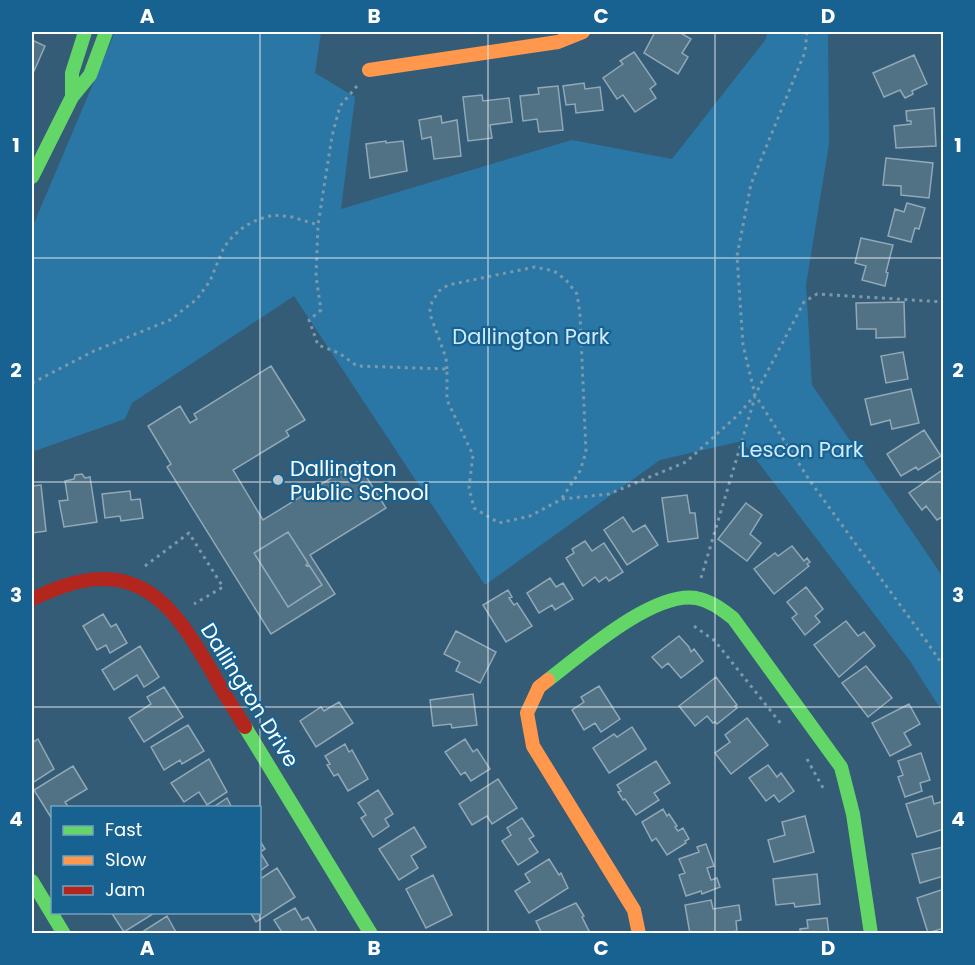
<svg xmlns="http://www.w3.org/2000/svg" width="975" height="965" font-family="Poppins,sans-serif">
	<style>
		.green { fill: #2a77a6 }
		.building { fill: #517185; stroke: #91a8b7; stroke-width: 1.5; fill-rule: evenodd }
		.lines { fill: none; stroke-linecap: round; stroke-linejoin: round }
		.path { stroke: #7c98a9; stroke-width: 3; stroke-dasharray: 3 4.5; stroke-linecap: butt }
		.fast { stroke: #63d668; stroke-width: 14 }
		.slow { stroke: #ff974d; stroke-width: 14 }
		.jam { stroke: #b3261e; stroke-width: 14 }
		.grid { fill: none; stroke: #fff; stroke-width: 1.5; stroke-opacity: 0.55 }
		.poi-dot { fill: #b8c6cf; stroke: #186292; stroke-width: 2 }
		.labels { text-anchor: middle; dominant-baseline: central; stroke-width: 4.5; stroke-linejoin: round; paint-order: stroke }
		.park-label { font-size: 21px; fill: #ceeafb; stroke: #186292 }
		.poi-label { font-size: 21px; fill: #fff; stroke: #186292; text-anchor: start }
		.street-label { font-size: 21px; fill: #fff; stroke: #186292 }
		.neatline { fill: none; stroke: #fff; stroke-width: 2 }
		.grid-label { font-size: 20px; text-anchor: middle; font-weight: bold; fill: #fff }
	</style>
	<rect width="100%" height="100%" fill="#345c76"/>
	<path class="green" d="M115,32H321L315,73L355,97L341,209L572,140L672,159L766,39L767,32H828L829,144L806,285L812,385L943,577V713L910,661L742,441L660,460L485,585L294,296L132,403L125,419L32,452V228Z"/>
	<path class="building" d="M655,32H679L691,39L682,53L688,57L678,74L644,53Z
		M32,40L45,46L34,71L32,70Z
		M634,52L656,84L650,89L656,98L635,112L623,95L617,99L603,78L623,64L620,61Z
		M914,55L927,84L912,91L913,94L905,98L900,90L884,97L873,73Z
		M584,83L585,89L600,87L603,110L576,113L575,104L566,105L563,86Z
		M558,86L563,130L539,132L537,119L523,121L520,96L539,94L538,88Z
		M482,95L483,101L509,98L512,122L490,125L492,138L468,141L463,97Z
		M934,108L936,146L896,148L894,126L911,124V121H907L906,111Z
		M441,116L442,123L457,120L461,156L434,159L431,137L422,139L419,120Z
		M386,141V143L403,141L407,171L370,178L366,144Z
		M886,158L933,163L929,198L901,195V186L883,185Z
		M907,203L925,208L919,229L915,228L911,242L888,236L895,209L904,212Z
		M861,238L893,245L886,272L888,273L885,286L862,280L866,266L855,263Z
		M904,302L905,337L876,338V329H857L856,303Z
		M903,352L908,379L886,383L881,356Z
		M271,366L305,420L286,431L289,436L233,470L263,520L357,462L386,508L310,555L335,594L271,634L167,467L171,464L148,426L180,406L190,423L197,419L194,414ZM288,532L308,563L306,565L307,566L309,565L322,585L288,607L254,553Z
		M911,389L919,423L892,429L890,420L871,425L865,399Z
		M924,430L941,456L918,470L916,467L901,476L887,454Z
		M944,469V516L937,520L926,506L922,510L909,493Z
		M82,474L85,478L90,477L97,522L64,527L59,501L68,500L65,481L74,479L75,475Z
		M41,485L46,531L32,533V486Z
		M130,491L131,500L140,499L143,518L121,521L120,516L105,518L102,494Z
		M687,495L690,513H695L698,538L668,542L662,498Z
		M746,503L762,515L750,534L761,543L747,561L718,539Z
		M623,517L633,532L645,525L658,545L627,565L604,530Z
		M288,532L308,563L306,565L307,566L309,565L322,585L288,607L254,553Z
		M585,541L592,551L604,543L623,572L609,581L606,577L599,582L595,577L583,586L566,558L574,553L572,549Z
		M792,546L804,561L807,558L810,562L807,564L809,566L774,594L754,569L775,553L778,556Z
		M550,578L556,587L563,583L573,599L555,610L552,605L539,613L527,593Z
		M806,587L823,609L815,616L820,622L805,635L792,618L797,614L787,602Z
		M508,590L512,597L509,598L514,605L517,603L532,626L506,642L483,605Z
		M103,614L111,627L116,624L127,643L110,653L106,645L97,650L83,626Z
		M846,621L858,636L864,632L875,646L839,677L814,645Z
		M456,631L496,652L480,683L456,671L460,662L444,654Z
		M679,636L689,647L691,652L694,649L703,661L681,678L668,663L662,668L652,657Z
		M140,646L159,677L144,687L137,675L114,690L102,670Z
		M866,666L892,698L868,717L842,683Z
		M716,677L737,705L735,706L737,708L717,724L715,722L713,723L707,716L695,726L679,706Z
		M599,686L620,719L601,732L595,723L584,730L572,710L584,702L581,697Z
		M164,687L183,717L144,742L129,718L151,704L147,697Z
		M473,694L477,725L452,728L451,724L433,726L430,700Z
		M339,702L353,723L316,747L300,721L321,707L324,711Z
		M909,704L920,724L904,733L911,745L890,756L872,723Z
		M747,718L768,745L731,774L715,753L730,742L725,735Z
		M188,725L204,751L182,764L180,760L164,770L151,747Z
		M632,727L646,749L609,773L593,748L614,734L617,737Z
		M38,739L54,769L34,782L32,778V743Z
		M465,739L473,752L477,749L490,769L471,781L465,772L461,775L445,752Z
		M345,744L349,752L352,750L368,779L348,791L338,774L334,776L327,765L330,764L325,756Z
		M921,753L930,780L920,783L922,791L905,797L898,777L903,775L898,761Z
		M209,759L227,792L207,805L199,792L184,802L171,783Z
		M656,761L670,783L654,793L659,800L636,815L625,799L623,800L618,792L621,791L617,785Z
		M768,765L777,777L781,773L794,791L779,802L774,795L766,801L749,778Z
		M73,766L87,789L65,802L69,808H52V819L34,790Z
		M498,779L517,808L492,824L487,816L472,825L459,804Z
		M378,790L393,814L385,819L389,826L373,837L361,818L366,815L358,803Z
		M932,796L934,804L944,801V829L917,837L906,804Z
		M227,798L232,808H212Z
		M663,809L667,816L669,814L677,826L675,827L678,831L683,828L689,839L685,841L686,843L667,855L656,838L652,841L642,822Z
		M805,816L814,852L774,862L768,840L785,835L782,822Z
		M522,818L534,836L529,839L538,852L518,865L502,841L511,835L507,828Z
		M414,827L426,847L411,856L418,868L399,880L379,849Z
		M260,841L265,849L260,852L268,865L260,871Z
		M706,844L714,866L707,868L711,880L717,878L720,887L702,894L701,891L686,896L679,875L685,873L679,859L699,852L697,847Z
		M944,847V876L920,883L912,854Z
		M549,859L559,875L561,873L568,888L529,913L515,891L530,882L525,874Z
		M277,868L295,897L256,922L250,912H260V879Z
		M817,874L820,904L795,907L794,903L776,905L773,879Z
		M433,875L452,915L426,928L406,889Z
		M944,889V928L928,933L917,898Z
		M711,900L713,909L739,905L741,920L736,921L737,931L723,934H690L685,905Z
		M576,903L584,916L582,917L589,931L583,934H542L536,921Z
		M295,908L302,920L308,917L318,934H283L274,920Z
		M111,912H156L124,932Z
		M167,916L177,934H139Z
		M827,918L829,934H800V929L808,928L807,920Z"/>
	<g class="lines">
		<path class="path" d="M807,32L805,52L751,184L737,256L743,345L755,395L810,481L927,642L944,667
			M357,86L340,106L332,136L318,225L316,276L321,310L309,320L318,345L339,353L357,366L447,369V400L473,455L469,488L474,508L499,523L530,516L562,499L609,494L686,462L739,414L755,395L804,302L817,294L944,302
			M447,369L446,358L431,317L430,310L432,302L439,291L448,285L535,267L554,271L566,280L577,294L580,314L586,452L580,471L562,498
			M32,383L94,351L170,320L197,299L210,281L224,247L233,236L245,226L259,219L274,215L292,217L318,225
			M145,566L189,533L223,587L194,604
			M701,578L755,397
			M694,626L715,641L782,725
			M807,759L823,788"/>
		<path class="fast" d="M72,97V73L85,32
			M32,177L72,97L90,75L106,32
			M548,680C582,654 653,591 696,598C711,601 721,609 733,618L841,767L853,814L871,934
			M245,727L371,934
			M32,881L64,934"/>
		<path class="slow" d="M369,70L558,42L583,32
			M548,680L539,687L527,713L533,746L634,910L639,934"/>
		<path class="jam" d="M32,599C54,589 78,579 102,579C159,578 187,630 212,672C222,691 234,709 245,727"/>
	</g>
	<path class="grid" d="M260,32V934M488,32V934M715,32V934M32,258H944M32,482H944M32,707H944"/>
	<circle class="poi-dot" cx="278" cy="480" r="6"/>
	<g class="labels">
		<g class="park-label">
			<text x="531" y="336">Dallington Park</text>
			<text x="802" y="449">Lescon Park</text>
		</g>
		<g class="poi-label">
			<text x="290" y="468">Dallington<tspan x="290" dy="24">Public School</tspan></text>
		</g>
		<g class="street-label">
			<text transform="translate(250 695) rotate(58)">Dallington Drive</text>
		</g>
	</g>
	<rect width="975" height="965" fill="none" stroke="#186292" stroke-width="66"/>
	<rect x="51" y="806" width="210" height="108" fill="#186292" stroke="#74a1be" stroke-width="1.5"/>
	<rect x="63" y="826" width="30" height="9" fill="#63d668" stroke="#74a1be" stroke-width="1.5"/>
	<text x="105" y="836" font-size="18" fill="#ffffff">Fast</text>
	<rect x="63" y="856" width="30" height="9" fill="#ff974d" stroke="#74a1be" stroke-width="1.5"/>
	<text x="105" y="866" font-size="18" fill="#ffffff">Slow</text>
	<rect x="63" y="886" width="30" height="9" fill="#b3261e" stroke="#74a1be" stroke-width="1.5"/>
	<text x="105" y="896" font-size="18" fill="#ffffff">Jam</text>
	<rect x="33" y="33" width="909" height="899" class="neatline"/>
	<g class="grid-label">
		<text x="147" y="23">A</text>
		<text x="374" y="23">B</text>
		<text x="601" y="23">C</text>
		<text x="828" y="23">D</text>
		<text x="16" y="152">1</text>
		<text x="958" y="152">1</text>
		<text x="16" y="377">2</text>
		<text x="958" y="377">2</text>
		<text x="16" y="602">3</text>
		<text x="958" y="602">3</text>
		<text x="16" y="826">4</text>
		<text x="958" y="826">4</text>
		<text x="147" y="955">A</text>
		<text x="374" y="955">B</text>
		<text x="601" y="955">C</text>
		<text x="828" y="955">D</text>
	</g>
</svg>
